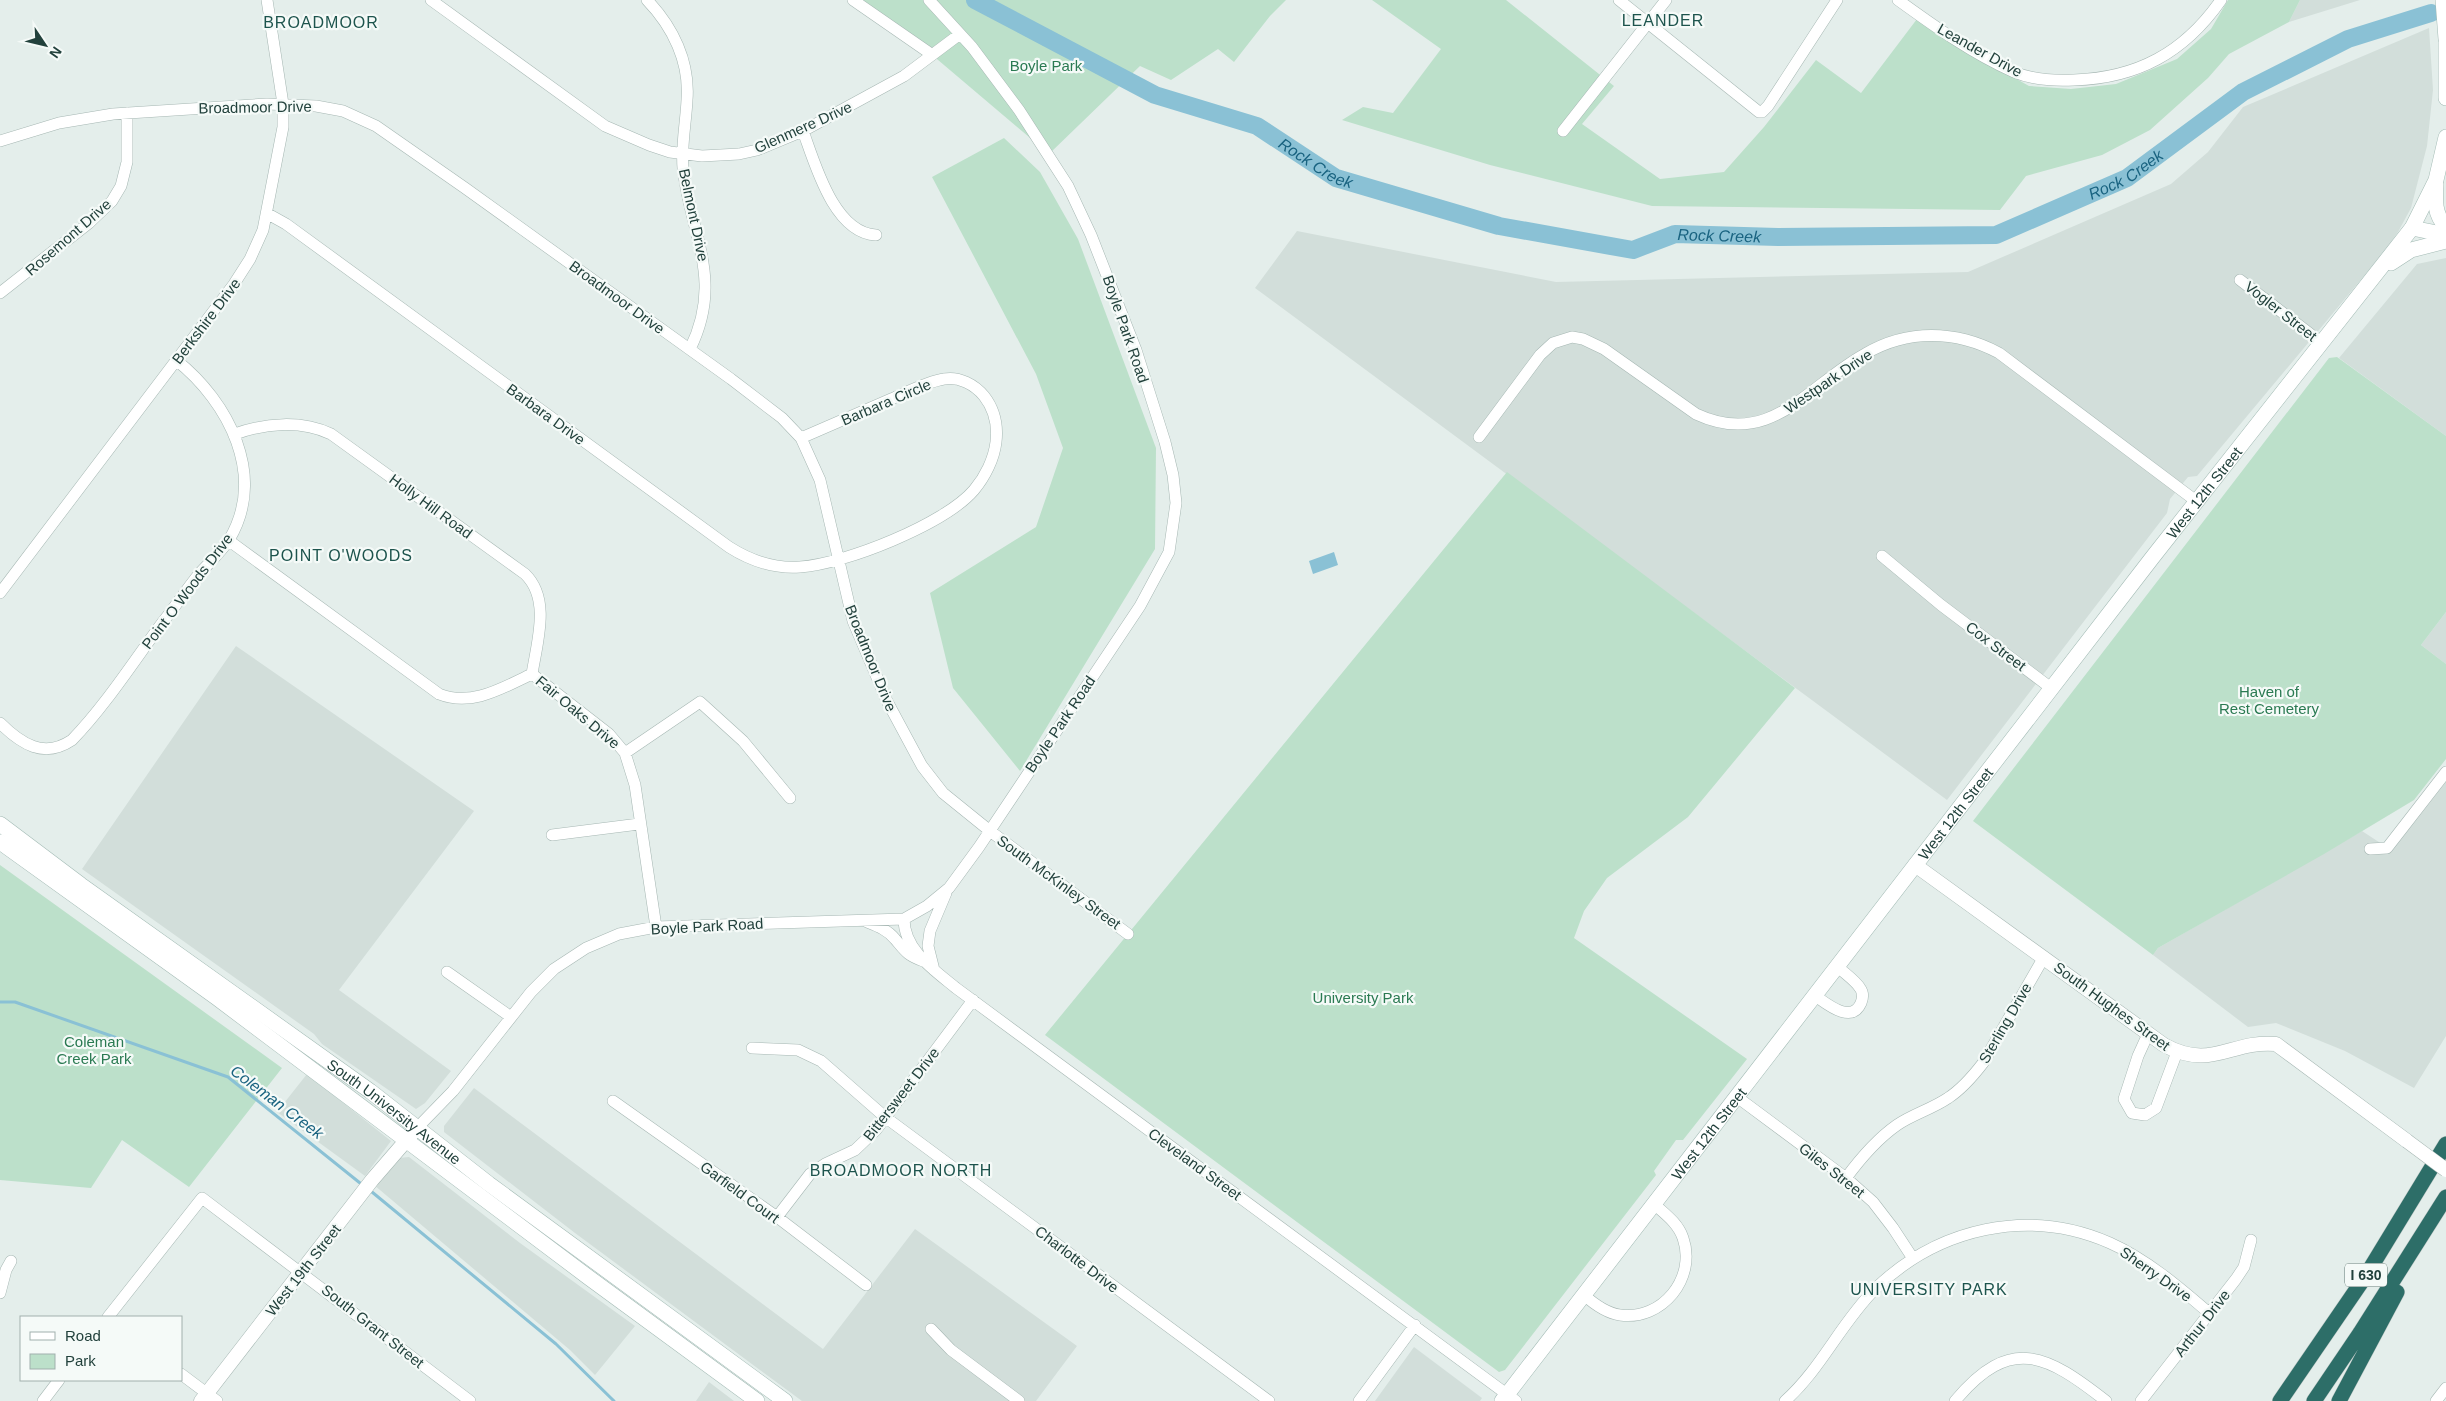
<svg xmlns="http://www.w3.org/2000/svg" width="2446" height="1401" font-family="Helvetica,sans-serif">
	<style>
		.built { fill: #d2deda }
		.green { fill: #bce0ca }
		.water { fill: #8ac1d5 }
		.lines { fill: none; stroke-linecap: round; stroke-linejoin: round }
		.stream { stroke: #8ac1d5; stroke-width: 3 }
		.river { stroke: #8ac1d5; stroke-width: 18 }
		.minor-casing { stroke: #a6b7b3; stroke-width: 12 }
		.tertiary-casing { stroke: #a6b7b3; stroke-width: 15 }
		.secondary-casing { stroke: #a2bab4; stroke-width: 16 }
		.motorway-casing { stroke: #c1cac8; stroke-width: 16 }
		.minor { stroke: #fff; stroke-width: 11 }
		.tertiary { stroke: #fff; stroke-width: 14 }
		.secondary { stroke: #fff; stroke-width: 15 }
		.motorway { stroke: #2d6e68; stroke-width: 15 }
		.tertiary-bridge-casing { stroke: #a6b7b3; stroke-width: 15; stroke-linecap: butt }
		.tertiary-bridge { stroke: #fff; stroke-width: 14 }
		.labels { text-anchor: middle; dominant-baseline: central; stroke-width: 4.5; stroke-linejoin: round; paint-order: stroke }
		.shield { fill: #f5faf8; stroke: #617874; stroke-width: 1 }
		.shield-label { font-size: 14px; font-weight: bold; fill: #22413c }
		.street-label { font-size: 15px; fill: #22413c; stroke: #f5faf8 }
		.park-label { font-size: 15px; fill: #2a7a52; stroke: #f5faf8 }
		.neighbourhood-label { font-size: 16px; letter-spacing: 1px; fill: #1d544d; stroke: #f5faf8 }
		.water-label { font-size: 16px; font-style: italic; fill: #196380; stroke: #f5faf8 }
	</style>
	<rect width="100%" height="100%" fill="#e4eeeb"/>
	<path class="built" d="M2300,0H2360L2289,22Z
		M2429,28L2433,90L2427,146L2411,208L2398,232L2384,252L2197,476L2188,477L2170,499L2167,513L1947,800L1255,288L1297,231L1556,282L1968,272L2171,184L2208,152L2243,107Z
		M2446,258V436L2339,358L2417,264Z
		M2446,612V664L2421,645Z
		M236,646L474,811L339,990L451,1071L425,1103L416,1109L322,1044L314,1034L82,869Z
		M2446,772V1036L2414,1088L2345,1051L2276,1023L2248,1027L2153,955L2158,948L2362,831L2388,848Z
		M307,1074L391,1141L365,1176L277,1112Z
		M474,1088L823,1349L915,1229L1077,1346L1036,1401H802L575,1233L444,1132V1126Z
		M409,1157L520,1243L635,1326L595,1375L570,1350L374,1185L399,1158Z
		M1414,1347L1482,1398L1480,1401H1375Z
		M709,1382L734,1401H696Z"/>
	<path class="green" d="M860,0H1286L1270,16L1234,62L1218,49L1171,80L1140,66L1049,154L931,54Z
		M1372,0H1506L1614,86L1582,124L1660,179L1724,172L1764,127L1816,60L1861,93L1917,19L1972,54L2029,86L2071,89L2116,84L2177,59L2211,29L2228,0H2300L2289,22L2229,54L2208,78L2150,130L2102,155L2026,176L2000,210L1652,206L1490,165L1342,120L1363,107L1393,113L1441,49Z
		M1004,138L1040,172L1078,239L1156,448L1155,549L1020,771L953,688L930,593L1036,527L1063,448L1036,374L932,177Z
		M2337,357L2446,436V612L2421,645L2446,664V759L2414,800L2324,854L2158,948L2153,955L1973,821L2329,358Z
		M1507,472L1795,688L1688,817L1607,878L1584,911L1574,938L1747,1059L1683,1140H1676L1654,1171L1656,1175L1505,1370L1499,1372L1045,1035Z
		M0,865L282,1068L189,1187L122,1140L91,1188L0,1180Z"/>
	<path class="water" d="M1334,552L1338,565L1313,574L1309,561Z"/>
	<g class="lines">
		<path class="stream" d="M0,1002H15L228,1077L360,1183
			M372,1192L556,1344L614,1401"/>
		<path class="river" id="s1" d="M975,0L1155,95L1257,126L1336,178L1499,226L1633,250L1675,234L1778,237L1996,235L2127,178L2243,92L2348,39L2431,13"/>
		<g class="minor-casing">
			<path id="minor" d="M431,0L605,126L649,145L670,152L702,156L739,154L757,150L803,131L904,76L960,34
				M647,0C673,27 690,62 687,100C686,122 681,146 683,168C691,237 724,280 690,349
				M853,0L931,54
				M1619,0L1759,112H1762L1768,106L1837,0
				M1898,0C1934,26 1973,54 2014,72C2033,80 2054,81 2074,80C2137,78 2184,53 2221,0
				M803,131C815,164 834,233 876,235
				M1563,131L1666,0
				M0,141L59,123L113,114L267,104L316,106L343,111L376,126L465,188L731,379L782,418L801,438L820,480L853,621L887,701L922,766L943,793L990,831L1128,934
				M268,214L286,224L729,547C751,561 773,569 800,567C845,564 945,524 974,490C985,477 994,459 996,442C998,425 995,410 984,396C975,385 959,376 944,379C926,382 908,392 891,399C861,412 831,425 801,438
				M2240,280L2322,343
				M0,293L89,223L112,201L121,186L127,162V113
				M235,434C266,423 301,420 331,434L525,574C551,599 537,642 532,674
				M1479,437L1540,355L1553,343L1572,337L1583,339L1604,349L1696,414C1771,449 1808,385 1865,354C1907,329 1956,330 1999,353L2196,501
				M228,540L439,694C472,707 502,688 532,674
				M1882,556L1941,605L2051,688
				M0,593L234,284L250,259L263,230L283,127V104L267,0
				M532,674L609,734L625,753L635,785L656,927
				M0,723C21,744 44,759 72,740C105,706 134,661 162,623C175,607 186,590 199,574C209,563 221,552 229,540C267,476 229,402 176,360
				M625,753L700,702L743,741L790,798
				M552,835L639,824
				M2370,849L2387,848L2446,772
				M904,919C904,950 934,970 956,988L1516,1401
				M867,922C877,926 888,930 895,939C906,952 907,955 923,961
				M934,970L928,946L930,931L946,893
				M447,972L511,1017
				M1814,995C1826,1003 1851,1025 1861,1003C1863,998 1863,992 1860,988C1855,980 1844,973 1837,966
				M2148,1034L2138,1056L2124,1099L2132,1113L2145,1115L2156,1108L2177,1052
				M752,1048L798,1050L821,1061L885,1117L1269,1401
				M1737,1097L1846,1178L1873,1202L1893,1228L1912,1257
				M613,1101L777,1217L866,1285
				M417,1128L453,1091L531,992L554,969L586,948L619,934L656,927L904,919L927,906L949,888L979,847L1140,606L1169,552L1176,503L1173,475L1165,442L1136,350L1091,235L1068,186L1019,110L972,47L929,0
				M1846,1178C1860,1159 1877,1139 1897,1125C1913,1114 1932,1109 1948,1098C1962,1089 1973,1076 1983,1063L2044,957
				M777,1217L810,1174L825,1164L855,1150L876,1130L973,1000
				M0,1293L6,1270L11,1261
				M1584,1295C1594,1304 1606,1313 1620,1315C1662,1321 1697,1278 1683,1238C1678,1223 1665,1214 1654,1204
				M108,1317L202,1198L470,1401
				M931,1329L951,1350L1019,1401
				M181,1374L217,1401
				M43,1401L59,1380
				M1359,1401L1415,1325
				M1785,1401C1821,1369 1841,1323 1875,1289C1938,1228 2028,1207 2110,1243C2146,1259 2179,1287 2209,1313
				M1955,1401C2011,1334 2047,1355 2106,1401
				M2141,1401L2236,1279L2244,1267L2251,1240
				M2436,1401L2446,1388"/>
		</g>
		<g class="tertiary-casing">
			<path id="tertiary" d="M1915,865L2164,1045C2212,1071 2230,1040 2276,1044L2407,1141
				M201,1401L372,1180L417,1128"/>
		</g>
		<g class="secondary-casing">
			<g id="secondary">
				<path d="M2443,0L2446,39"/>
				<path d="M2446,42V98"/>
				<path d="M2436,184C2435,200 2434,214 2446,227"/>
				<path d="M2412,228L2446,235"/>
				<path d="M2391,263L2411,250L2446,241"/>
				<path id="s2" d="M0,824L81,885L370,1091L489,1184L785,1401"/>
				<path d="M0,842L217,998L588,1277L757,1401"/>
				<path id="s3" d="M1502,1401L2152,558L2412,228L2436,180L2446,137"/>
			</g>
		</g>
		<g class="motorway-casing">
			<path id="motorway" d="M2280,1401L2365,1277L2446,1144
				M2314,1401L2360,1333L2446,1197
				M2339,1401L2397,1292"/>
		</g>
		<use href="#minor" class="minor"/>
		<use href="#tertiary" class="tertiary"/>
		<use href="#secondary" class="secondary"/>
		<use href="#motorway" class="motorway"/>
		<g class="tertiary-bridge-casing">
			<path id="tertiary-bridge" d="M2407,1141L2446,1170"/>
		</g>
		<use href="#tertiary-bridge" class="tertiary-bridge"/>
	</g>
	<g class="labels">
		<rect class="shield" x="2345" y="1263.5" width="42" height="23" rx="4"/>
		<g class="shield-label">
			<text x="2366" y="1275">I 630</text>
		</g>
		<g class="street-label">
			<text transform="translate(1980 50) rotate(29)">Leander Drive</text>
			<text transform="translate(255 107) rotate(-1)">Broadmoor Drive</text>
			<text transform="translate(803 127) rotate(-24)">Glenmere Drive</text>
			<text transform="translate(694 215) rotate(78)">Belmont Drive</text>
			<text transform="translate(68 237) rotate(-41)">Rosemont Drive</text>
			<text transform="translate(617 297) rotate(36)">Broadmoor Drive</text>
			<text transform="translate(2281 311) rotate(38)">Vogler Street</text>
			<text transform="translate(206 321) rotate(-53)">Berkshire Drive</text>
			<text transform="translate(1126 329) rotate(71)">Boyle Park Road</text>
			<text transform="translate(1828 381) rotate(-34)">Westpark Drive</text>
			<text transform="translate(886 402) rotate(-23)">Barbara Circle</text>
			<text transform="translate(546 414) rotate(36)">Barbara Drive</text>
			<text stroke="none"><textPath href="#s3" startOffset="1148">West 12th Street</textPath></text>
			<text transform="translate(431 506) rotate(36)">Holly Hill Road</text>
			<text transform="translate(187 591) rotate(-53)">Point O Woods Drive</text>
			<text transform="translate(1996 646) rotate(37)">Cox Street</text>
			<text transform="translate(871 658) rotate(68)">Broadmoor Drive</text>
			<text transform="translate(578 712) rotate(40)">Fair Oaks Drive</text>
			<text transform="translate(1060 724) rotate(-56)">Boyle Park Road</text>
			<text stroke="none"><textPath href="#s3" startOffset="742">West 12th Street</textPath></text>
			<text transform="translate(1059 882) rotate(36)">South McKinley Street</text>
			<text transform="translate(707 926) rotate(-3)">Boyle Park Road</text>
			<text transform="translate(2112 1006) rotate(36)">South Hughes Street</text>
			<text transform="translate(2005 1023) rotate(-60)">Sterling Drive</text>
			<text transform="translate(901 1094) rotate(-52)">Bittersweet Drive</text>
			<text stroke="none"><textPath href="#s2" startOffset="488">South University Avenue</textPath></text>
			<text stroke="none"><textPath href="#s3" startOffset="338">West 12th Street</textPath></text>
			<text transform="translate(1195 1164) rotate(36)">Cleveland Street</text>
			<text transform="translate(1832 1170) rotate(38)">Giles Street</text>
			<text transform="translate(740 1192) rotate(36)">Garfield Court</text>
			<text transform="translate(1077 1259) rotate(37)">Charlotte Drive</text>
			<text transform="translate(303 1270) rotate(-52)">West 19th Street</text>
			<text transform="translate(2156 1274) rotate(35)">Sherry Drive</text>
			<text transform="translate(2202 1323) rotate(-52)">Arthur Drive</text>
			<text transform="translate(373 1326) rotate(38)">South Grant Street</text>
		</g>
		<g class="park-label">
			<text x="1046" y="65">Boyle Park</text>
			<text x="2269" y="691">Haven of<tspan x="2269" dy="17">Rest Cemetery</tspan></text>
			<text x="1363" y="997">University Park</text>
			<text x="94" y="1041">Coleman<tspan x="94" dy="17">Creek Park</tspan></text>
		</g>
		<g class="neighbourhood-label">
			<text x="1663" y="20">LEANDER</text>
			<text x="321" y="22">BROADMOOR</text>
			<text x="341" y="555">POINT O'WOODS</text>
			<text x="901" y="1170">BROADMOOR NORTH</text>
			<text x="1929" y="1289">UNIVERSITY PARK</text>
		</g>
		<g class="water-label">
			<text stroke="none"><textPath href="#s1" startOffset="380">Rock Creek</textPath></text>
			<text stroke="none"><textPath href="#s1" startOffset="1220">Rock Creek</textPath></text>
			<text stroke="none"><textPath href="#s1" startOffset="800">Rock Creek</textPath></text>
			<text transform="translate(277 1102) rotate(37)">Coleman Creek</text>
		</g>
	</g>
	<rect x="20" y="1316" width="162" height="65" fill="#f5faf8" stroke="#a1b0ad"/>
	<rect x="30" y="1332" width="25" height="8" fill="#ffffff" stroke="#a1b0ad"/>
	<text x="65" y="1341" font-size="15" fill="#22413c">Road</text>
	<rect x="30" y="1354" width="25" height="15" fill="#bce0ca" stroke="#a1b0ad"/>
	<text x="65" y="1366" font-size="15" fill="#22413c">Park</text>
	<g transform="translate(45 45) rotate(125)" stroke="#f5faf8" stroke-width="4" paint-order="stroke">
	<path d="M0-4L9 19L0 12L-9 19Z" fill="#22413c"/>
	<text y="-8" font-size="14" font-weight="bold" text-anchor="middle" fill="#22413c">N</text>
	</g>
</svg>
